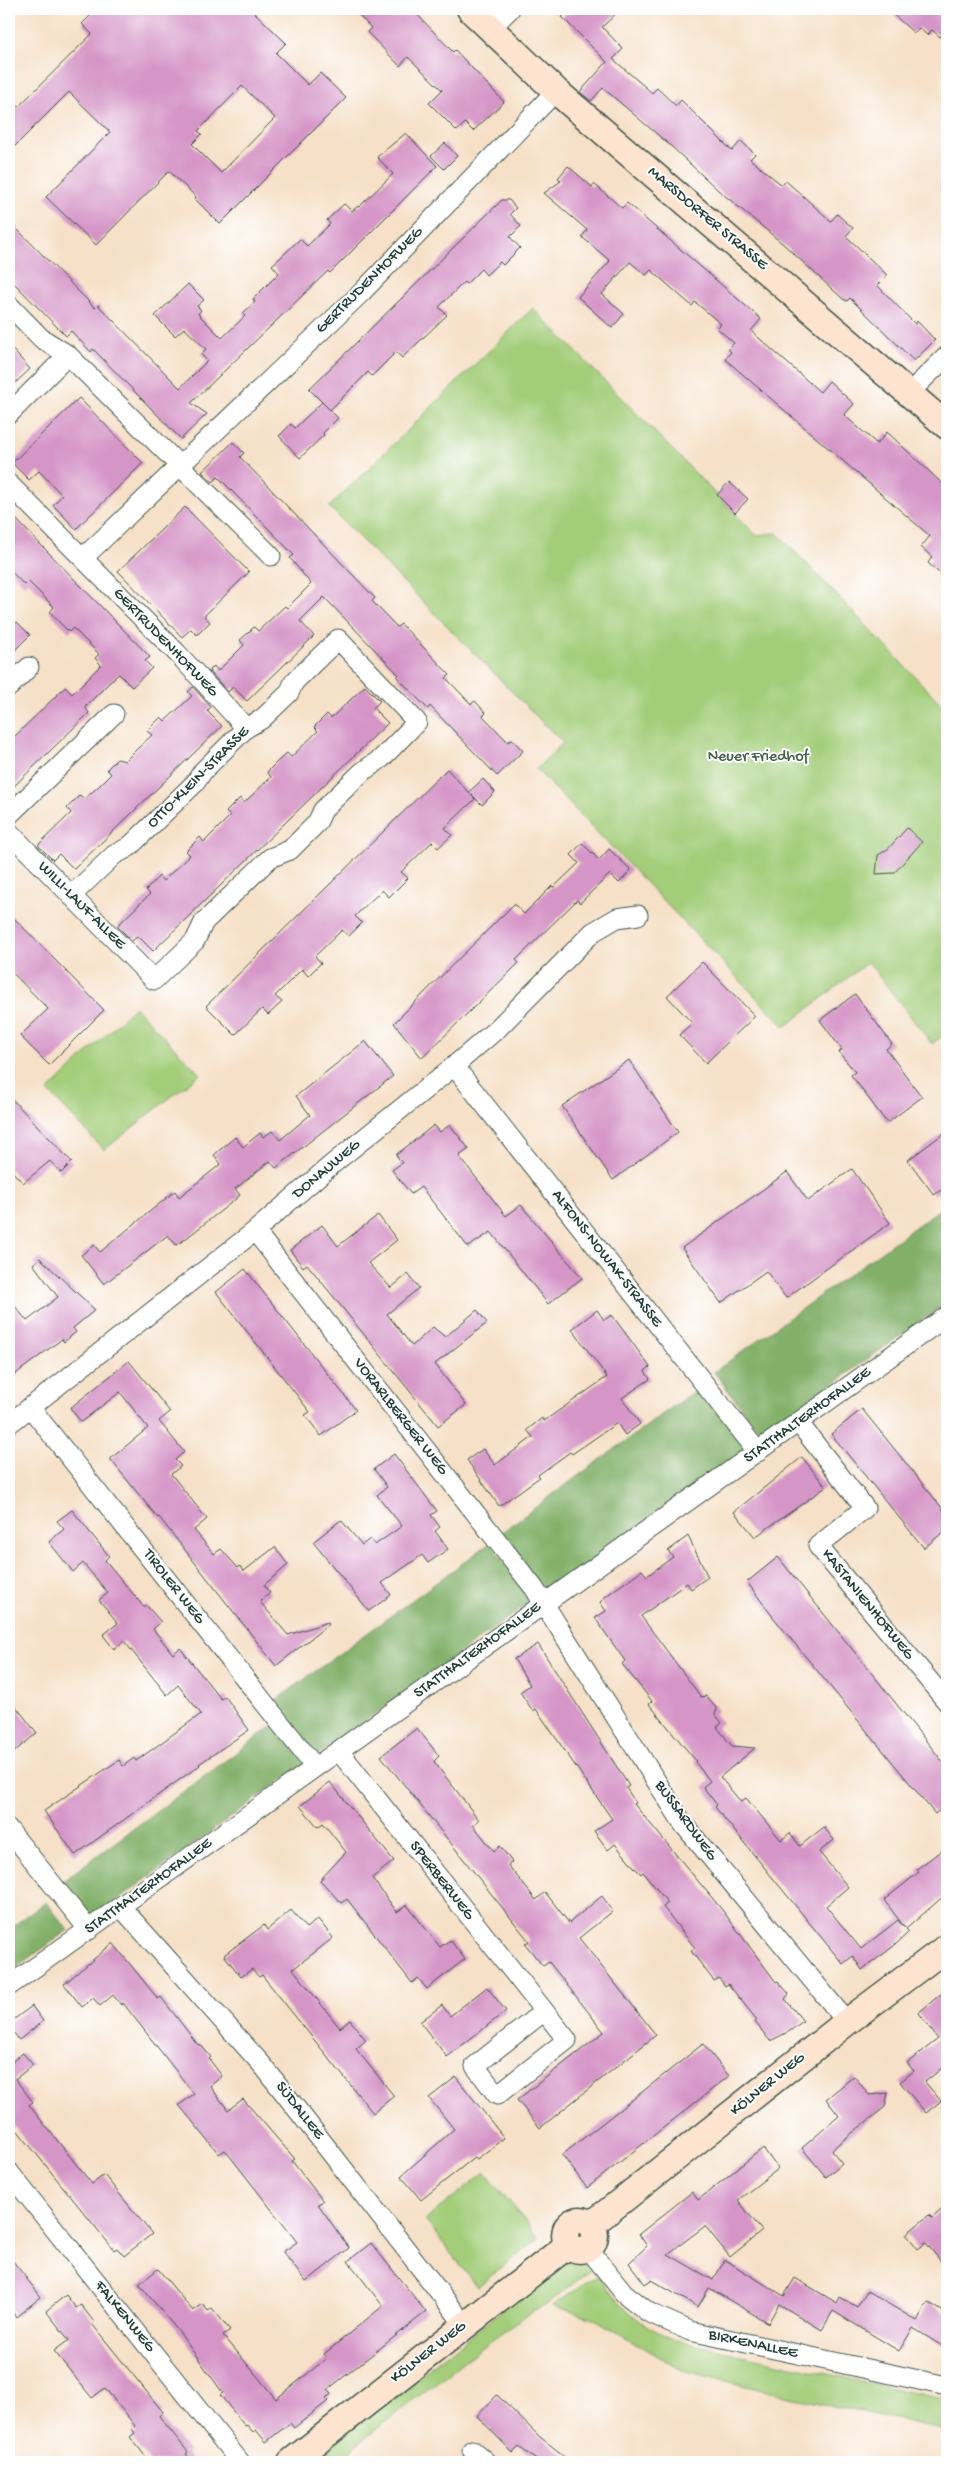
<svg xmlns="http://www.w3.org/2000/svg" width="956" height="2471" font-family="'Gochi Hand',sans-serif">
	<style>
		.green { fill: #a3cd79; stroke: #618556 }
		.forest { fill: #82b069; stroke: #50764e }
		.building { fill: #d595c7; fill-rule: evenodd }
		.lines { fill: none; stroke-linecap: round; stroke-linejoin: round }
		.street-casing { stroke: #3f554a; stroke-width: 21 }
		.secondary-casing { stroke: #3f554a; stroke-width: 29 }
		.street { stroke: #fff; stroke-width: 19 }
		.secondary { stroke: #fde4d0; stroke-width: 26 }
		.labels { text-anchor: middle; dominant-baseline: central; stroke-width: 4; stroke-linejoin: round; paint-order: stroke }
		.street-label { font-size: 16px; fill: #1f3d34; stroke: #fff }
		.park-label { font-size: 16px; fill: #406145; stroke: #fff }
	</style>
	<rect width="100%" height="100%" fill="#fff"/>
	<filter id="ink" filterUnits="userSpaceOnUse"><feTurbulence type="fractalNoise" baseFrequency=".02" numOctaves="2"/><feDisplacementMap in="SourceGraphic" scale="10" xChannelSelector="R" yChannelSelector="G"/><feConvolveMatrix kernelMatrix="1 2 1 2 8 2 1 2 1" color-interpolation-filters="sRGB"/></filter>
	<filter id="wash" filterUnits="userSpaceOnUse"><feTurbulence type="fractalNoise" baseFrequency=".0096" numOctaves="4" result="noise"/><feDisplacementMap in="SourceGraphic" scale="20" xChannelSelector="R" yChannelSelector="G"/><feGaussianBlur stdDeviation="1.12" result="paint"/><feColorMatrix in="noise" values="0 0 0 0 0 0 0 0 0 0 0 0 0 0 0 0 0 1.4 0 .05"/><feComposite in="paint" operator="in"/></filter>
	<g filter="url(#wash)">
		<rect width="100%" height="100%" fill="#f6e0c7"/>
		<path class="green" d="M533,308L756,535L777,533L947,710V1032L932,1044L868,962L785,1027L536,769L563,743L329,507Z
			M135,1007L200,1074L104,1150L48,1091Z
			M485,2172L539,2238L477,2287L425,2220Z
			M568,2258L593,2268L546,2305L525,2316L465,2360L355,2446L340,2462H318L315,2459Z
			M598,2276C625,2309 636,2324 678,2341L947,2400V2430L790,2397L682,2370L593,2318L553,2306L589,2280Z"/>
		<path class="forest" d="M947,1204V1302L770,1429L759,1431L714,1372Z
			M701,1386L749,1449L544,1596L499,1534Z
			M490,1543L533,1600L315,1757L272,1703Z
			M275,1724L305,1763L90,1920L60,1883Z
			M46,1902L68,1930L9,1973V1929Z"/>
		<g id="blocks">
			<path class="building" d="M97,9H251L286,43L276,53L308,85L320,73L346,98L220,224L195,199L196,197L169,171L96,245L46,197L110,132L69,92L9,152V116L92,34L82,24ZM242,86L275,118L221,173L192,144L202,134L198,131Z
				M353,9H412L453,52L455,50L504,102L473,131L465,123L457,131L429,103L442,90L408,57L400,66L367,32L371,28Z
				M571,9H621L602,27L623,49L613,59L652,93L657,88L676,106L681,100L732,151L741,141L755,154L750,159L782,185L786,181L831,221L837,214L847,223L853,228L846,236L887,275L877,285L915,324L917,321L935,340L914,361L850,298L847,301L843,299L782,243L718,190L672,147L603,88L591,101L580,92L607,62L562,17Z
				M887,9H947V43L932,30L927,35L919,28L914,33Z
				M406,133L437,166L330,273L328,271L191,403L207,414L181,439L93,349L91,352L71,331L66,336L9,278V221L95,308L98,305L180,388L207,361L201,354L206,349L184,328L175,336L155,316L188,284L204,300L197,306L201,310L198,314L222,338L245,316L243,313L255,302L253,299L279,273L272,265L280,258L300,239L307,246L330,224L327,220L344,204L352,211L358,206L359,207L393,174L377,157Z
				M445,143L457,156L444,169L431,156Z
				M568,166L592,187L594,184L622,208L627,203L761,319L751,331L820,392L829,381L854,404L844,415L877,444L887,432L947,488V580L928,563L932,557L921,547L930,536L725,359L731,352L728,349L734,343L717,328L721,324L695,302L692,306L651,270L646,275L630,262L602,294L624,314L612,328L578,297L610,261L582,237L587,230L544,193L561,181L558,178Z
				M502,200H509L516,208L510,214L521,226L510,237L520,248L503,265L500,262L486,275L481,269L466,284L464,282L439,307L447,315L402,358L396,352L372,376L368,372L330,410L309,389Z
				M9,346L30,369L9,389Z
				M79,398L143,463L76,529L53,505L62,495L39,471L29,480L12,463Z
				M322,402L338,418L323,433L324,435L300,458L279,436L291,424L295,428Z
				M233,442L244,453L240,457L375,598L372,601L397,627L401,624L450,675L446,678L471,704L475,701L486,713L483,716L508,742L512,739L523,751L497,776L430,706L428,709L397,677L399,675L324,597L300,621L314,636L247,701L233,687L228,692L209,671L214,666L218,671L244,645L240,640L247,634L254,627L258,631L285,606L287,608L311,584L290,558L294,555L230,489L218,477L213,482L202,472Z
				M729,482L748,499L735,513L717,495Z
				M185,507L249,572L204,616L210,622L197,635L191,629L182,637L118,571Z
				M9,512L150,657L145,661L152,668L132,687L119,674L114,678L85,707L89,713L9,791V742L65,687L72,694L101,665L95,658L99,654L73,628L69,632L59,622L50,612L54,607L28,581L24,585L9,569Z
				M17,622L30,635L9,656V630Z
				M365,686L380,701L373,708L388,723L153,951L138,936L132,941L117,926L150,894L146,890L159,876L163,881L190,855L186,851L200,837L204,842L230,816L226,812L240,798L244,803L271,777L267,772L279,760L287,753L291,757L318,731L314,727L327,714L331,718Z
				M193,687L211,707L207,711L222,726L74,869L59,854L53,860L38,845L71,813L67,808L80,795L84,799L98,787L111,774L107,769L117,759L125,761L138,748L152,735L147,731L161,717L165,721L192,696L188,692Z
				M447,769L475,799L445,828L452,835L438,848L432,842L401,872L408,878L389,897L382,890L355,916L362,923L349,936L342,930L315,956L321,963L308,976L302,969L275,996L282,1002L268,1015L262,1009L235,1035L206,1006Z
				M483,779L495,792L482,805L469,792Z
				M907,828L922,842L894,873L876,874L878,855L887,850Z
				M582,843L599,860L609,849L631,870L619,883L610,874L580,903L577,900L516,960L519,963L422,1058L394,1023L514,904L524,914L552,886L554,887L579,863L571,855Z
				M9,913L104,1010L49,1065L20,1036L48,1009L9,969Z
				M702,962L755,1016L706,1063L679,1035L692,1023L667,996Z
				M855,994L892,1044L886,1049L922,1097L887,1123L851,1075L855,1072L839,1052L842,1050L820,1020Z
				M365,1041L393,1076L276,1168L270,1161L235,1189L240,1195L232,1202L184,1240L176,1245L168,1235L104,1284L81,1255L94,1245L100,1252L175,1191L179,1197L221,1164L214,1155L235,1137L243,1147L260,1133L263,1137L272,1131L280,1140L310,1115L296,1096Z
				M629,1060L678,1132L613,1180L562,1106Z
				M9,1096L72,1162L61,1173L50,1161L23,1183L9,1168Z
				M434,1125L440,1132L450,1125L469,1149L459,1156L506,1216L521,1205L582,1278L548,1304L491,1232L468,1247L421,1187L411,1194L392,1170L402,1163L396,1155Z
				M947,1131V1186L934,1195L908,1160Z
				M852,1169L890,1223L786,1298L766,1271L721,1303L682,1248L787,1172L808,1201Z
				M378,1215L397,1240L368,1263L391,1288L408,1274L419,1288L387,1314L412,1346L433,1327L445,1337L477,1310L487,1323L435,1364L466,1405L438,1426L307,1264L303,1267L290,1250L322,1225L338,1246Z
				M40,1258L95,1310L73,1328L76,1332L64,1342L62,1339L9,1379V1299L27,1321L58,1297L33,1264Z
				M245,1269L356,1410L321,1436L305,1415L310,1412L216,1292Z
				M597,1310L604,1320L612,1315L650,1367L645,1371L650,1379L622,1398L640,1424L625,1435L617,1423L572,1454L570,1452L538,1475L540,1477L499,1506L467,1460L483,1449L495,1465L533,1437L527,1430L542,1418L544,1421L607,1377L572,1329Z
				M129,1361L170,1412L159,1421L184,1452L175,1460L181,1466L171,1474L207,1519L194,1530L214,1554L221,1549L238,1568L240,1566L244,1571L275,1547L288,1565L264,1585L270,1593L260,1602L288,1635L328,1622L329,1624L276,1666L159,1517L158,1518L110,1459L148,1428L120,1392L81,1422L70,1408Z
				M862,1409L947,1514V1529L924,1548L831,1434Z
				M394,1454L437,1511L431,1515L440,1527L435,1531L448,1549L428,1563L422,1555L382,1583L391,1595L369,1611L313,1542L341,1520L362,1545L370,1539L375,1545L402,1526L377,1495L387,1487L374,1469Z
				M802,1457L826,1487L755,1537L734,1512Z
				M72,1510L109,1556L105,1560L144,1607L146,1605L161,1622L153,1629L173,1654L180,1648L221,1699L225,1696L249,1730L199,1764L200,1765L75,1855L44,1811L119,1760L123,1766L134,1758L136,1761L201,1714L178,1685L167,1695L124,1641L114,1649L103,1635L118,1623L99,1600L108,1593L83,1563L73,1572L49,1542L64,1529L57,1521Z
				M688,1536L708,1577L691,1589L687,1583L641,1616L701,1697L706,1696L717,1709L715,1714L722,1723L717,1727L732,1746L755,1748L720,1777L741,1802L746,1798L781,1840L790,1833L800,1846L824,1827L834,1840L819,1852L848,1887L826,1906L861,1949L898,1920L905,1928L884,1900L919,1872L917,1869L947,1846V1893L906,1929L909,1932L894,1946L862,1970L853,1956L843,1964L715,1807L717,1805L703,1787L710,1781L695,1762L696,1761L649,1704L652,1701L622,1664L625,1661L595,1618L606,1611L600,1602L606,1596L642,1570L647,1576L673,1557L668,1551Z
				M778,1557L947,1767V1804L935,1814L773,1617L747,1582Z
				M538,1644L629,1786L626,1788L636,1803L634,1804L723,1911L776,1982L778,1981L789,1994L785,1999L803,2021L790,2031L770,2041L755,2022L757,2020L728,1984L725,1986L719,1978L714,1981L691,1951L695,1948L663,1907L668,1903L643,1872L641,1874L635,1868L615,1844L608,1850L594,1831L612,1819L536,1709L533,1711L520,1692L530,1685L514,1659Z
				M9,1698L37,1733L9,1756Z
				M417,1728L439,1756L434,1761L435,1763L479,1820L473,1825L494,1851L500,1846L512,1862L508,1865L536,1900L545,1892L569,1923L602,1896L613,1911L579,1938L656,2035L540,2128L517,2100L604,2032L549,1962L543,1966L525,1944L529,1941L381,1756Z
				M330,1782L394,1861L372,1878L397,1912L407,1905L440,1947L450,1940L465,1959L427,1989L418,1978L412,1983L347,1899L341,1903L320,1880L346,1852L323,1823L318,1827L300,1806Z
				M291,1910L306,1928L318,1919L333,1938L293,1969L340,2028L350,2020L366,2040L356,2049L394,2096L373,2113L262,1975L259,1977L252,1969L241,1977L224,1955L264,1925L267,1930Z
				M113,1943L158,1999L161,1997L198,2045L200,2044L211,2057L209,2059L222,2076L210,2086L228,2110L243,2099L295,2159L292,2161L323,2201L318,2204L349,2248L306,2282L283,2252L297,2242L225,2150L219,2154L179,2105L194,2094L123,2003L121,2005L113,1995L100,2006L93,1998L82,2007L64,1984Z
				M487,1987L506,2011L447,2057L420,2022L442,2005L450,2016Z
				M947,1989V2064L925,2082L941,2101L926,2113L900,2082L914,2071L907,2063L938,2039L918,2013Z
				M32,2006L43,2021L19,2040L9,2026V2023Z
				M703,2044L729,2076L587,2188L562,2155Z
				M23,2053L33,2065L15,2079L33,2102L29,2105L92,2184L104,2175L152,2234L124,2256L117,2248L114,2250L9,2120V2064Z
				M854,2076L869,2095L888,2093L885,2107L837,2145L832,2151L842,2163L826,2177L802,2148L839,2116L826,2099Z
				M456,2077L504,2138L477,2159L475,2157L421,2200L401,2176L454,2129L429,2098Z
				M763,2148L778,2169L738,2200L762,2231L730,2257L705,2226L668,2254L713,2280L725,2260L784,2296L795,2278L837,2303L840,2297L857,2307L867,2291L917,2321L928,2302L947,2314V2349L913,2328L899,2351L833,2311L822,2330L779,2304L768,2323L709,2288L698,2307L651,2280L645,2284L629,2263L647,2246L639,2234L692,2192L698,2200Z
				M947,2205V2269L926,2243L918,2249L906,2234L929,2215L932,2218Z
				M371,2243L426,2312L327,2390L331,2394L326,2399L328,2401L294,2428L290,2423L266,2442L256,2430L253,2432L247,2425L245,2426L220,2395L223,2393L179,2332L139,2284L158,2269L193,2311L203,2304L208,2311L212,2308L230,2330L223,2335L276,2399L327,2358L324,2354L383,2306L348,2261Z
				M9,2256L41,2297L16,2317L9,2307Z
				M66,2295L76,2308L81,2305L94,2322L92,2324L163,2412L159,2416L188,2452L186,2454L192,2462H150L130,2437L135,2433L132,2429L135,2426L105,2388L92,2398L54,2351L69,2340L46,2311Z
				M497,2395L540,2437L572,2462H539L519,2447L513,2453L477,2416Z"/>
		</g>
	</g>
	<g filter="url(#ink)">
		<use href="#blocks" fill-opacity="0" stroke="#3f554a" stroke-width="1"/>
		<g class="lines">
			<g class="street-casing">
				<path id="street" d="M490,29L510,9
					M9,305L41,338L68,355L271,556
					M910,392L947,356
					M9,414L68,355
					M9,484L177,653L246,728
					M83,558L362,292L556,91
					M9,687L29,667
					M9,815L114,714
					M9,832L154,980L195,941L204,922L270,858L290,850L317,823L323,810L362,772L382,758L417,722L338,639L294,682L289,693L262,719L246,728L203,771L195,783L129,847L114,855L71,896
					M454,1066L758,1452
					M255,1231L534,1588L684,1825L847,2022
					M30,1407L315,1767
					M798,1422L865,1508L818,1546L947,1702
					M9,1424L255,1231L330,1166L454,1066L498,1028L593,932L617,918L638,915
					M339,1751L567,2040L497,2095L475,2066L543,2012
					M9,1830L89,1930
					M121,1907L264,2067L465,2325
					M9,1986L947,1316
					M9,2172L240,2462
					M588,2248L624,2293L648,2312L690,2331L947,2386
					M472,2450L486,2462"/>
			</g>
			<g class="secondary-casing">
				<path id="secondary" d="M470,9L556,91L947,426
					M565 2235a15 15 0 1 1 30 0a15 15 0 1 1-30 0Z
					M591,2225L847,2022L947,1947
					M291,2462L568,2245"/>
			</g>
			<use href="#street" class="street"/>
			<use href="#secondary" class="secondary"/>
		</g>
	</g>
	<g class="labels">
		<g class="street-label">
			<text transform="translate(707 219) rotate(40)">MARSDORFER STRASSE</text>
			<text transform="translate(370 281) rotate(-45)">GERTRUDENHOFWEG</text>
			<text transform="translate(165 643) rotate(46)">GERTRUDENHOFWEG</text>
			<text transform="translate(199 778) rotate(-45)">OTTO-KLEIN-STRASSE</text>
			<text transform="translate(81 906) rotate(45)">WILLI-LAUF-ALLEE</text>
			<text transform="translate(327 1170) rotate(-40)">DONAUWEG</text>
			<text transform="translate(606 1259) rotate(52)">ALFONS-NOWAK-STRASSE</text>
			<text transform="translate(808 1416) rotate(-36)">STATTHALTERHOFALLEE</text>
			<text transform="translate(400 1417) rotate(52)">VORARLBERGER WEG</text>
			<text transform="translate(173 1587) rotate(52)">TIROLER WEG</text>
			<text transform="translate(867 1605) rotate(51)">KASTANIENHOFWEG</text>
			<text transform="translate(478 1651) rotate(-36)">STATTHALTERHOFALLEE</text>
			<text transform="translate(685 1821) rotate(54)">BUSSARDWEG</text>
			<text transform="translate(441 1881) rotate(52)">SPERBERWEG</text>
			<text transform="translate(149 1887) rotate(-36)">STATTHALTERHOFALLEE</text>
			<text transform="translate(768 2085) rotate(-39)">KÖLNER WEG</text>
			<text transform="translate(299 2111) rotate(52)">SÜDALLEE</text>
			<text transform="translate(124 2317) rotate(51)">FALKENWEG</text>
			<text transform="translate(753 2345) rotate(12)">BIRKENALLEE</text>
			<text transform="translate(429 2353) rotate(-38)">KÖLNER WEG</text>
		</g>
		<g class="park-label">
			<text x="758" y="757">Neuer Friedhof</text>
		</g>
	</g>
	<rect width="956" height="2471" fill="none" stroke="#fff" stroke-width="30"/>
</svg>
